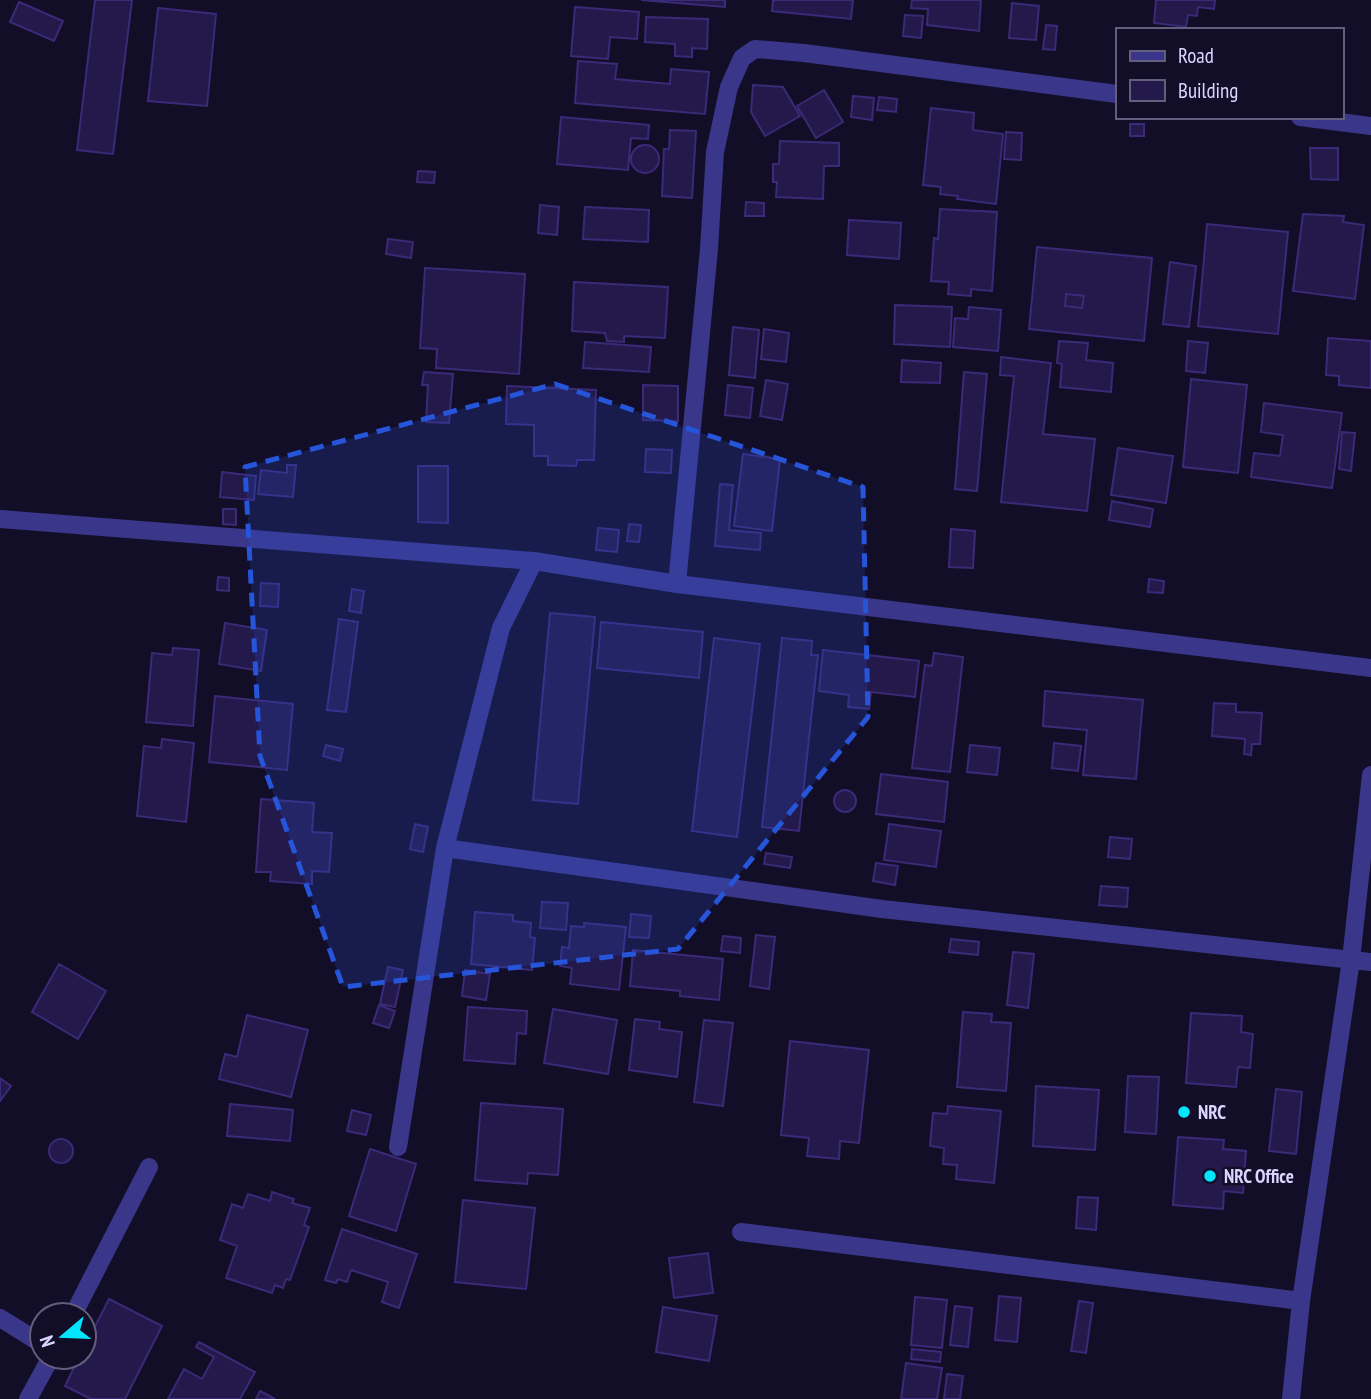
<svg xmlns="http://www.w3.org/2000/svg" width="1371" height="1399" font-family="'PT Sans Narrow',sans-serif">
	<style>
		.building { fill: #23194a; stroke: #3a2a77; stroke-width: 2; fill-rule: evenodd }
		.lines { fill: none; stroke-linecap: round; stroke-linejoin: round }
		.minor { stroke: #3a378a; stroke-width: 18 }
		.marked { fill: #2655da; fill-opacity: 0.2; stroke: #2655da; stroke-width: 5; stroke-dasharray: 14 9; stroke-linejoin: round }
		.poi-dot { fill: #01e5ff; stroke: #130e28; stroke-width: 2.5 }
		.labels { text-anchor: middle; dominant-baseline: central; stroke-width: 5; stroke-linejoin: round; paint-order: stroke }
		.poi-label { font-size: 19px; font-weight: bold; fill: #dad5ff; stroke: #130e28; text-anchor: start }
	</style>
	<rect width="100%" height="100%" fill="#130e28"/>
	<path class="building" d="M95,0H132L113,154L77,150Z
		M641,0H725V7Z
		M773,0H853L851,19L772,11Z
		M912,0H981L979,31L927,25L928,9L911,8Z
		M1156,0H1215L1214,9L1198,7L1197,16L1188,15L1186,27L1154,23Z
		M19,2L63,21L54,41L10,22Z
		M1012,3L1039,6L1036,40L1009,38Z
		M575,7L639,12L637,39L610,37L608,59L571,56Z
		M158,8L216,14L207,106L148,101Z
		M905,15L923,16L921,38L903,36Z
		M646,17L708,19L707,49L692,48V57L675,56V44L645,42Z
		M1046,25L1057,26L1055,50L1043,49Z
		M578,61L617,64L615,79L670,84L671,69L709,72L705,114L575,103Z
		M753,85L783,87L800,116L765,136L751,112Z
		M824,90L843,122L816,138L797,106Z
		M853,96L874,98L872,120L851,117Z
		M879,97L897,99L896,112L877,110Z
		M931,108L974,113L973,130L1003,134L996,204L957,199L958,196L940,194L941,187L923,185Z
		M561,117L649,125L648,139L631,138L628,170L557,164Z
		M1130,124H1144V136H1130Z
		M670,130L696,131L692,198L662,196L664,149H669Z
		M1006,132L1022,133L1021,160L1004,159Z
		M780,141L839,143V166H824L823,199L776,197L777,182H773V164H779Z
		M631 159a14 14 0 1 1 28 0a14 14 0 1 1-28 0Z
		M1310,148H1338V180L1311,179Z
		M418,171L435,172L434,183L417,182Z
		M746,202L764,203V216H745Z
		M540,205L559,207L557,235L538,233Z
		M585,207L649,210L648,242L583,239Z
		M940,209L997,212L992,291L971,289V296L948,294L949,282L931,281L934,238L938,239Z
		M1303,214L1344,216L1343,222L1364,225L1355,299L1293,291Z
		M849,220L901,223L899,259L847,255Z
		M1207,224L1288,232L1278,334L1198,326Z
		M388,239L413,242L411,258L386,254Z
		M1037,247L1152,258L1144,341L1029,329ZM1066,294L1084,296L1082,308L1065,306Z
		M1170,262L1196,266L1189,327L1163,324Z
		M425,268L525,274L519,374L436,368L437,349L420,348Z
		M574,282L668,287L665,338L624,336V342L607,341L605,333L572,331Z
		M1066,294L1084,296L1082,308L1065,306Z
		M895,305L952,307L950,347L894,344Z
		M969,307L1001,310L998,351L953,347L955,318L968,319Z
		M733,327L759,330L755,378L729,375Z
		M764,329L789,333L786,362L761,359Z
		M1328,338L1371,341V388L1339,385V376L1326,375Z
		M1059,341L1088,343L1086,360L1113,363L1111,392L1060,387L1062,364L1057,363Z
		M1188,341L1208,343L1205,373L1186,371Z
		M585,342L651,347L649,372L583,368Z
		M1001,357L1051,363L1043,434L1095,439L1087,511L1001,502L1014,376L1000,375Z
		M902,360L941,363L940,383L901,382Z
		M424,372L453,374L449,423L426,422L428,385H422Z
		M964,372L987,374L977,491L955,489Z
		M1191,379L1247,385L1238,473L1183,467Z
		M766,380L788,384L782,420L760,416Z
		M643,385L678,386V421L643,420Z
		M728,385L753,388L750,418L725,415Z
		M507,386L596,390L594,460H577L576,466L548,465V456H534V425L506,424Z
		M1264,403L1342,413L1332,488L1251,477L1254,453L1280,456L1283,435L1261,432Z
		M1342,432L1355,433L1351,471L1339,469Z
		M1118,448L1173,456L1166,503L1111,495Z
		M646,449L672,450L671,473L645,472Z
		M743,454L780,459L772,531L734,526Z
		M287,465H296L293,497L258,494L261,470L287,473Z
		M418,466H448V523L418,522Z
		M222,472L256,476L254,500L220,497Z
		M720,484L733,485L729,530L761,533L760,550L715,546Z
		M1112,501L1153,509L1150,527L1109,520Z
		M223,509H236V525L223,524Z
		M629,524L641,525L639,542L627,541Z
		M598,528L619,530L617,552L596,550Z
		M951,529L975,531L973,568L949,567Z
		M218,577L229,578V591L217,590Z
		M1149,579L1164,581L1163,593L1148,592Z
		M261,583L279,584L278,607L260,606Z
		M352,589L364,591L361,613L349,611Z
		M550,613L595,617L578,804L533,800Z
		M339,619L358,622L346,712L327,710Z
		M601,622L703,632L699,678L597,668Z
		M225,623L267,630L261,671L219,664Z
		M714,638L760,644L737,837L692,831Z
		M782,638L812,641L811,655H818L799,831L762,827Z
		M173,648L199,650L193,726L146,722L152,653L172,655Z
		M823,650L919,661L915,697L871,692L869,709L848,707L849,695L819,691Z
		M934,653L963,657L950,772L912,768L925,665L932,666Z
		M1045,691L1143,700L1136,779L1083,775L1087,730L1043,726Z
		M215,696L293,704L287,770L209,762Z
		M1214,703L1236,704V712L1262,713L1260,744H1252L1251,755L1244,754L1245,739L1212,736Z
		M162,739L194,743L186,822L137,816L144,746L161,748Z
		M1054,743L1081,746L1078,771L1052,768Z
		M326,745L343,749L340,761L323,756Z
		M970,745L1000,748L997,775L967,772Z
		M881,774L948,782L944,822L876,814Z
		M834 801a11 11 0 1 1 22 0a11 11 0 1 1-22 0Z
		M261,799L314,803L312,832L332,833L329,872L312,871V884L270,881L271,872H256Z
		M415,824L428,827L423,852L410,849Z
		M889,824L941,831L936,867L884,860Z
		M1110,837L1132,839L1130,859L1108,857Z
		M766,853L792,857L790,868L764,864Z
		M876,863L898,866L895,885L873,881Z
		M1101,886L1128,888L1127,907L1099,905Z
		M542,902L568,903L566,930L540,928Z
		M475,912L513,915V921L531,923L530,937L535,938L532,970L471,964Z
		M631,914L651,916L649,938L629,937Z
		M584,923L626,927L619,990L570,984L572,968L560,966L562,947L569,948L571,926L584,927Z
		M756,935L775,937L769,989L750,986Z
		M723,936L741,938L740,953L721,951Z
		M951,939L979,942L978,955L949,952Z
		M633,950L723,959L719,1000L680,996V991L630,986Z
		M1013,952L1034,954L1028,1008L1007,1005Z
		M59,964L106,991L78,1039L32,1012Z
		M388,967L403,970L395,1007L380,1004Z
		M465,970L490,974L486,1000L462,996Z
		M379,1005L395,1011L389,1028L373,1023Z
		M468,1007L527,1011L526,1034L517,1033L515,1064L464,1060Z
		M553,1009L617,1020L608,1074L544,1063Z
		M963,1012L992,1014L991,1022L1011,1023L1006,1091L957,1087Z
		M1191,1013L1242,1016L1241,1032L1253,1034L1250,1068L1238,1067L1236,1087L1186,1083Z
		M247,1015L308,1030L291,1097L219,1079L225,1054L237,1057Z
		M635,1019L660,1022L659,1029L682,1032L677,1077L629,1070Z
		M704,1020L733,1023L723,1106L694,1102Z
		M790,1041L869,1050L859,1143L840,1141L839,1159L807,1156L809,1138L781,1135Z
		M1128,1076L1159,1077L1156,1134L1125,1132Z
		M0,1078L11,1086L0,1101Z
		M1036,1086L1099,1090L1095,1150L1033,1146Z
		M1276,1089L1302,1092L1296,1154L1269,1151Z
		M481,1103L563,1109L558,1175L528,1173L527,1184L475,1180Z
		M230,1104L293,1110L290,1141L227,1136Z
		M948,1106L1001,1111L994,1183L956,1179L957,1165L943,1164L944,1148L930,1146L933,1113L947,1114Z
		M352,1110L371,1115L366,1135L347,1131Z
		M1178,1137L1224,1140L1223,1149L1246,1151L1243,1193L1224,1191L1223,1209L1173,1205Z
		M49 1151a12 12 0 1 1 24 0a12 12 0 1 1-24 0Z
		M370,1149L416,1164L396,1231L349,1216Z
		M272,1192L294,1199L292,1203L310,1208L304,1225L309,1227L290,1280L286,1279L283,1288L275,1285L272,1293L226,1278L237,1246L220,1240L232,1204L243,1208L248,1194L270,1201Z
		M1078,1197L1098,1198L1096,1230L1076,1228Z
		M463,1200L535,1208L526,1289L455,1282Z
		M342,1229L417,1254L399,1308L382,1302L388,1282L351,1270L347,1282L338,1279L336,1283L325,1280Z
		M708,1253L713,1293L674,1298L669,1258Z
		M999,1296L1021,1298L1017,1342L995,1340Z
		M915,1297L947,1300L942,1348L911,1345Z
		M109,1299L162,1326L125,1399H91L65,1386L79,1357H84V1348Z
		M1079,1301L1093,1303L1086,1353L1071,1351Z
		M955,1306L972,1308L968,1347L950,1345Z
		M663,1307L717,1316L709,1361L656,1352Z
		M199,1342L255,1372L240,1399H168L184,1369L202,1379L214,1357L196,1347Z
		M912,1349L941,1352L940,1362L911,1359Z
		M906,1363L942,1368L937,1399H901Z
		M947,1374L963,1376L960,1399H944Z
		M260,1391L275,1399H256Z"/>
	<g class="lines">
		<path class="minor" d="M1300,117L1371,126
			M0,519L534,561L677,584L1371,668
			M677,584L709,249L715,152L729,87L742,58L755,49L804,53L1117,94
			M445,848L882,909L1371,962
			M398,1147L445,848L501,628L534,561
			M741,1232L1301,1301
			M73,1315L149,1167
			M0,1318L42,1344
			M28,1399L51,1357
			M1291,1399L1301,1301L1351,960L1371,775"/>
	</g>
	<path class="marked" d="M555,384L863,487L868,717L678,949L343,987L260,756L245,467Z"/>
	<g class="poi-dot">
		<circle cx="1184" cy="1112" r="7"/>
		<circle cx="1210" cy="1176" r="7"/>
	</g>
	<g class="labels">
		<g class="poi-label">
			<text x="1198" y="1112">NRC</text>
			<text x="1224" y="1176">NRC Office</text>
		</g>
	</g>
	<rect x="1116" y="28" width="228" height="91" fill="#130e28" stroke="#635e7e" stroke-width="2"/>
	<rect x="1130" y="51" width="35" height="10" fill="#3a378a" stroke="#635e7e" stroke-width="2"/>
	<text x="1178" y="63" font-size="21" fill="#dad5ff">Road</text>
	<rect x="1130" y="80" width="35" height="21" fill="#23194a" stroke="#635e7e" stroke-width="2"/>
	<text x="1178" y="98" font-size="21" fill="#dad5ff">Building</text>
	<g transform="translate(63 1336) rotate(251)"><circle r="33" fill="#130e28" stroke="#635e7e" stroke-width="2"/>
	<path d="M0-5L12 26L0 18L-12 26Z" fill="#01e5ff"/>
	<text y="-10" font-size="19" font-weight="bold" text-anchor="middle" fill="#dad5ff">N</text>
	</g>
</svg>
